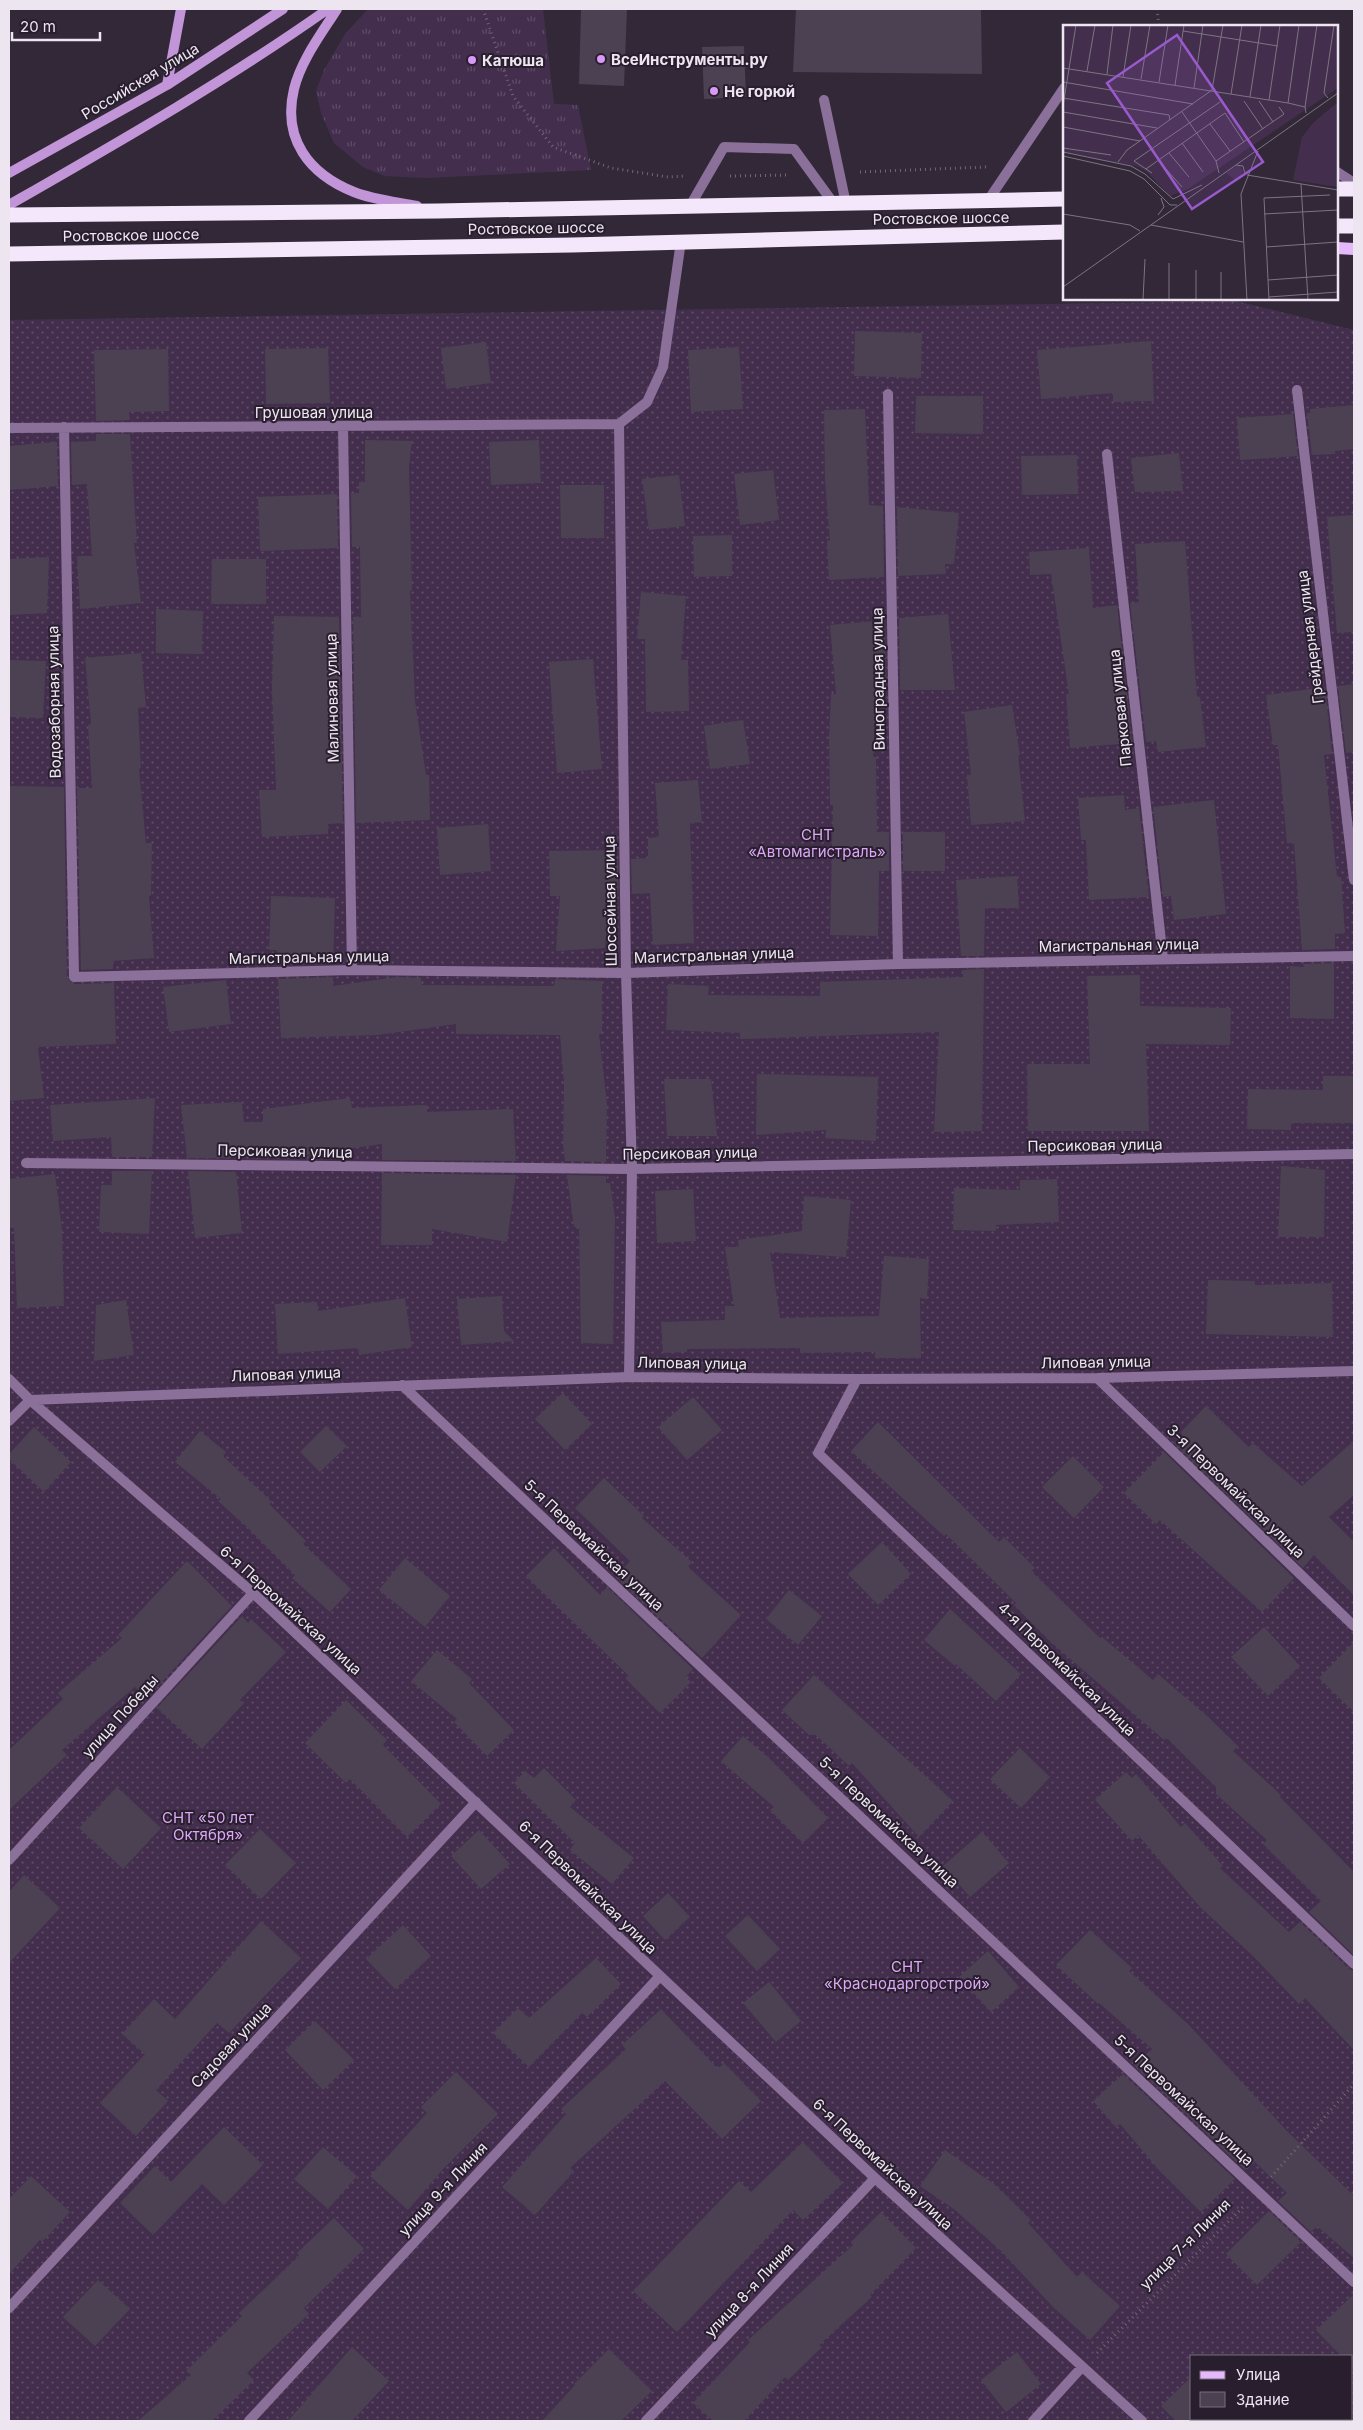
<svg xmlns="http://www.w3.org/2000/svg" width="1363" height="2430" font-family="Inter,sans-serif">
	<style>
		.grass { fill: url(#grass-tufts) }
		.garden { fill: url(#garden-dots); fill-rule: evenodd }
		.building { fill: #4c4152 }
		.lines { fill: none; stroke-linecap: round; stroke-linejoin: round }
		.path { stroke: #706776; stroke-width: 3; stroke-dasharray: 1 4; stroke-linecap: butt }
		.lane { stroke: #8b7099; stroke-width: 10 }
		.street { stroke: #8b7099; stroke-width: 10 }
		.secondary { stroke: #c195d7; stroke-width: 10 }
		.primary { stroke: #e5b8fb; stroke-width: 12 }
		.highway { stroke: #f4e6fb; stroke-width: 15 }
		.poi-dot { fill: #d99af7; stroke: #281e2d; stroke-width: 2 }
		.labels { text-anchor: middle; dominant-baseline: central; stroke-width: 4; stroke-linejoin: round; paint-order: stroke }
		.poi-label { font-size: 15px; font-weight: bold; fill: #ede6f1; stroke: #281e2d; text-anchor: start }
		.street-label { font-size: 15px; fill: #ede6f1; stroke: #281e2d }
		.park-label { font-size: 15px; fill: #dca7f6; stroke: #281e2d }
		.inset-road { fill: none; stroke: #7d7482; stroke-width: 1 }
		.view { fill: #985acc; fill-opacity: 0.15; stroke: #985acc; stroke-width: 2.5 }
		.inset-edge { fill: none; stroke: #ede6f1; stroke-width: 2.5 }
	</style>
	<defs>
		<pattern id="grass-tufts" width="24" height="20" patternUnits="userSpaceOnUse" patternTransform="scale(1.25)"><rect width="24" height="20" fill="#432f4d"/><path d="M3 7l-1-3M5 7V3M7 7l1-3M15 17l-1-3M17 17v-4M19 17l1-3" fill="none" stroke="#5e4d67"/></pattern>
		<pattern id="garden-dots" width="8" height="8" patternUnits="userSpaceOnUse" patternTransform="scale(1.25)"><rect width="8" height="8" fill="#432f4d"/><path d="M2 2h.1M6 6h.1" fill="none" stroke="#5e4d67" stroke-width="1.8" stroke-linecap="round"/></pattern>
	</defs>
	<rect width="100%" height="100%" fill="#322838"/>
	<path class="grass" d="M368,9H543L554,104L578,105L591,170L426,178L385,176L363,167L334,143L321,113L316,91L324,70L345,34Z"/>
	<path class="garden" d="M1236,301L1354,330V2421H9V320ZM1192,2356H1352V2419H1192Z"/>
	<path class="building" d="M581,9H627L624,86L579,84Z
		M796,9H981L982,74L793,72Z
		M744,46L746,97L704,99L702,47Z
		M855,331L922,333L921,378L854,376Z
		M1151,341L1154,401L1113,402V393L1041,399L1037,350Z
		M486,342L491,383L446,389L441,348Z
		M739,347L743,409L691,412L688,350Z
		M328,348L330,403L266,404L265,349Z
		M168,349L169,411L129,412L130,420L96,421L94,350Z
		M916,396H983V434L915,433Z
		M1354,405V449L1335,451V454L1312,455L1307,413H1310V409Z
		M865,409L869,505L883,506L884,577L829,580L827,541L830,540L825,481L824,410Z
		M1293,414L1298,456L1240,460L1237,418Z
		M96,434H130L137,543H134L141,603L80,609L77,556H92L87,484L72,485L71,442L96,441Z
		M365,440L412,441L409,467L412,590L410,591L415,701L426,775H429L430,820L356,823L353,617H361L360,547H352L351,493H359V482H365Z
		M539,440L541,483L491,485L489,442Z
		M55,442H57L58,486L9,490V446Z
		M1179,453L1183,491L1135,492L1131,458Z
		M1077,455L1078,494L1022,495L1021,456Z
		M773,470L779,520L740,525L734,474Z
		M679,475L685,526L649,530L642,479Z
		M560,485H604V538H561Z
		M337,494L338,548L260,551L258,497Z
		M897,507L959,513L954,564H945L946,574L898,576Z
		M1354,515V632L1337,633L1327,517Z
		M732,535V576L694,577L693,536Z
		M1185,541L1197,697H1200L1206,747L1158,752L1156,741L1146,742L1130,603L1139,602L1135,544Z
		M1089,548L1093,608L1117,605L1132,743L1070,748L1066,694H1069L1051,574L1030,575L1029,552Z
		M49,557L47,613L9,615V559Z
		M212,559H266V604H211Z
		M641,592L686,596L681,660H688L689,711L646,712L645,639H637Z
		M156,609L203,611L202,654L156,653Z
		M948,614L955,690H900L899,618Z
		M274,616L339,617L343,823L328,824V834L262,837L259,790H276L272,690Z
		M885,620L886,690H877L873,757H876L877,832H889V871H879L878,936L830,935L833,805H830L829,738L831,694H836L830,625Z
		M141,653L146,707L138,708L141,768L139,769L146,843H152L151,896H149L154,958L113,961V969L81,970L77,788H92L88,725L91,724L85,658Z
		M593,659L602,769L557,773L549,662Z
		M9,660L46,661L43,718L9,717Z
		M1354,684V752L1346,753L1338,686Z
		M1325,687L1332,754L1324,755L1337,877H1341L1345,933L1335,934V949L1302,950L1294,843H1287L1278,745H1273L1266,695Z
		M1012,705L1020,755H1018L1025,821L971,825L967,775H971L964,712Z
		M743,720L750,764L710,769L704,726Z
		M698,780L702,822L690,823L694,943L653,945L650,893L632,894L631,859L648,858V838L659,837L655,783Z
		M9,786L64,787L67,978L74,984L114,983L116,1044L38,1047L44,1098L9,1101Z
		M1124,795L1125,810L1139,808L1149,897L1089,900L1086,840H1081L1078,798Z
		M1214,800L1226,914L1174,920L1171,896L1163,897L1153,807Z
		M488,824L491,871L440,875L437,828Z
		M903,832H945V871H903Z
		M613,850L614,860H618V894H609L605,948L556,951L560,896H550L549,851Z
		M1017,876L1019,908H985L984,956H961L956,880Z
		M271,896L335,898L333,964L278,965L277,950H269Z
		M1334,963V1019L1290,1018V966L1304,967L1303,964Z
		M984,969L982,1131L934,1132L939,1032L740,1039V1033L666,1030L668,984L709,986L708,995L820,996V982L963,977L962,970Z
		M1140,975V1006L1231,1008L1230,1045L1146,1044L1149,1131H1028L1027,1064H1090L1087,976Z
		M333,977V986L397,977L421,978L422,985L554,986L555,979L602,981V1034H599L607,1104L606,1162L565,1161L563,1146L564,1083L560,1035L456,1034V1024L378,1035L281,1038L278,979Z
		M226,980L231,1024L169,1032L163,987Z
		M757,1074L878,1077L876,1141L825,1138L826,1130L756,1135Z
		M1323,1076H1354V1123H1291V1130L1247,1129L1248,1089L1323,1090Z
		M664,1079H711L717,1136H667Z
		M155,1098L152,1157H112L111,1137L53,1141L50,1105Z
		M350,1098L352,1108L427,1105V1112L513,1109L516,1161L382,1160V1144L304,1155L303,1146L234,1150L235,1158H187L181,1105L242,1102L244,1122H263V1109Z
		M1281,1166L1325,1170L1324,1237H1278Z
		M112,1171H152L149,1234L99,1232L101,1185H112Z
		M188,1171L236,1172L242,1233L195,1238Z
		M382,1173L516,1175L507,1242L432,1229V1245H381Z
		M55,1174L62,1230L64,1306L17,1308L14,1228H9V1179Z
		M567,1175L606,1176V1183H610L615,1217L613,1344L581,1343L579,1227H574Z
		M1057,1179L1059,1222L996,1225V1231L953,1230L954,1188L1020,1190V1180Z
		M693,1189L696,1241L657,1243L655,1191Z
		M804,1196L851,1200L846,1257L770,1252L780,1318L879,1316L884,1256L929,1259L927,1299L920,1298L921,1358H875V1352L800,1353V1348L687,1349V1352L663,1353L661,1322L725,1320V1306H734L725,1247H739L738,1240L802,1231Z
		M1208,1280L1255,1281V1285L1332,1283L1333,1337L1206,1334Z
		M502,1296L504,1331L514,1341L461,1345L457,1299Z
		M405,1298L412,1347L359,1355L358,1348L278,1354L275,1304L317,1302L318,1311Z
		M126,1300L134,1355L94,1361L96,1305Z
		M563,1393L592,1424L565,1450L535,1419Z
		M693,1397L722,1430L687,1460L658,1427Z
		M1206,1406L1249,1447L1253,1443L1302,1486L1354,1441V1495L1329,1517L1354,1542V1595L1314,1555L1303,1568L1174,1443L1183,1434L1181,1432Z
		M878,1422L999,1542L1004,1537L1035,1568L1031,1571L1100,1638L1102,1637L1153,1680L1158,1674L1206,1715L1238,1746L1233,1751L1281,1795L1280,1797L1354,1872V1955L1309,1912L1321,1901L1263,1844L1267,1840L1216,1794V1787L1167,1738L1164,1740L1052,1643L1014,1605L1016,1603L946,1534L944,1536L851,1451Z
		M326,1426L347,1446L320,1472L300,1452Z
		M34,1427L71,1462L44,1492L9,1459V1454Z
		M200,1431L226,1452L223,1456L272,1502L269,1504L306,1541L303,1544L351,1589L330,1612L292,1578L295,1575L247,1527L218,1501L221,1499L175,1462Z
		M1164,1452L1294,1578L1262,1612L1160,1520L1156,1524L1124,1493Z
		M1073,1456L1104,1487L1074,1518L1042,1487Z
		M604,1478L644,1516L642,1518L692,1562L688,1567L741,1615L702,1658L616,1577L630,1561L575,1508Z
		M882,1542L911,1574L878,1605L848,1574Z
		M554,1548L600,1595L607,1587L693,1669L686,1677L691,1682L660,1713L626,1679L629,1676L526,1576Z
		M405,1558L450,1596L425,1627L379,1590Z
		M187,1561L232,1606L147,1698L135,1687L62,1750L67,1755L9,1810V1750L63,1699L58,1693L122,1638L118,1635Z
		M789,1590L822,1616L798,1645L766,1619Z
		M950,1609L1021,1674L996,1701L956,1664L955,1666L924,1640Z
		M242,1616L248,1623L251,1619L286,1652L240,1700L244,1703L202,1749L157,1708Z
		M1264,1627L1300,1666L1268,1696L1231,1657Z
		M1354,1642V1712L1319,1678Z
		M437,1650L472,1679L469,1683L514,1730L487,1756L454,1722L457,1719L411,1681Z
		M814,1675L953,1801L919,1837L852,1763L849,1766L816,1735H809L782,1710Z
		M346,1700L387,1740L383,1745L441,1804L407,1837L350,1779L346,1783L305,1743Z
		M743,1736L771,1760L828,1818L803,1843L770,1810L774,1807L721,1761Z
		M1020,1748L1050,1777L1021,1808L990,1779Z
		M544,1768L576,1800L570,1807L634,1858L612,1884L570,1850L575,1843L514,1783L525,1771L534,1778Z
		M1126,1772L1132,1778L1136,1774L1181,1827L1185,1823L1223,1866L1220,1868L1289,1932L1300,1922L1349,1969L1354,1971V2050L1305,1998L1299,2004L1252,1955L1200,1907L1138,1835L1132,1841L1095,1800Z
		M117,1787L161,1828L123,1869L79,1828Z
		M260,1829L296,1863L261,1899L225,1865Z
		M479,1830L510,1864L481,1889L451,1856Z
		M982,1832L1009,1863L970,1897L943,1866Z
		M24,1875L60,1908L9,1963V1892Z
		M668,1893L690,1917L665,1940L643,1916Z
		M748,1915L780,1949L757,1971L725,1936Z
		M261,1921L301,1958L229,2033L217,2023L156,2090L168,2101L136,2136L100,2103L145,2054L122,2034L154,1999L175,2019Z
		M403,1925L431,1956L395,1989L366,1959Z
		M1090,1930L1132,1968L1129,1971L1188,2024L1286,2130L1354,2196V2258L1317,2226L1311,2232L1278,2201L1287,2193L1254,2161L1245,2170L1134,2065L1152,2049L1099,2003L1098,2004L1056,1965Z
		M988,1951L1019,1987L991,2012L959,1977Z
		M596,1958L621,1984L587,2017L582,2013L529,2067L493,2033L518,2008L529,2018Z
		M769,1982L801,2021L776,2042L743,2003Z
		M661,2009L718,2069L724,2063L761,2101L722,2139L665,2081L570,2168L574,2171L535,2215L502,2187L566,2114L561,2109L626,2049L622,2045Z
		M315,2021L354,2060L323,2090L285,2050Z
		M456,2072L498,2114L444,2168L408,2210L370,2176L427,2113L421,2107Z
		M1123,2074L1235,2179L1201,2212L1159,2170L1120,2124L1116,2127L1093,2101Z
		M224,2127L263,2165L224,2205L202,2184L153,2235L120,2203L155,2166L171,2182Z
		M803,2142L843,2183L803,2220L793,2210L677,2332L633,2291L739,2181L751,2192Z
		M323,2147L357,2176L328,2209L294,2179Z
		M945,2150L994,2184L1031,2220L1028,2223L1077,2277L1082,2272L1120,2306L1090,2340L1054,2308L1001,2251L955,2210L920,2186Z
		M31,2176L70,2212L42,2242L40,2240L9,2274V2199Z
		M1269,2211L1301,2242L1257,2285L1226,2254Z
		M881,2212L916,2248L870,2295L872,2297L819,2345L822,2347L788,2380L785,2377L744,2421H713L693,2403L750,2342L748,2340L853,2245L851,2242Z
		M334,2218L364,2249L304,2308L309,2314L247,2373L254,2380L212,2421H138L191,2375L186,2371L242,2316L239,2313L299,2256L297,2253Z
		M98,2280L130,2309L95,2346L63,2317Z
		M1354,2294V2370L1352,2368V2356H1341L1316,2330Z
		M352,2347L389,2381L352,2421H288Z
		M609,2349L652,2391L621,2421H542L575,2385L574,2384Z
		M1017,2352L1041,2384L1006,2412L981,2380Z
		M1192,2376V2421H1176L1161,2406Z"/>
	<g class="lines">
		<path class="path" d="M483,9L513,96L553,147L611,168L668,177L684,176
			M1157,9L1159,26
			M860,172L986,167
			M730,176L789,175
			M1271,2177L1354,2084
			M1097,2353L1245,2205"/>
		<path class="lane" d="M824,100L846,204
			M1337,172L1354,183
			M987,202L1064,88
			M690,206L724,147L794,149L834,204"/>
		<path class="street" d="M1297,390L1354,880
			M888,394L898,964
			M619,424L626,973L632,1169L629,1377
			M619,424L647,402L663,367L681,241
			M64,427L74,977L352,970L626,973L898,964L1354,956
			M343,427L352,970
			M9,428L619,424
			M1107,454L1163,959
			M26,1163L632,1169L1354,1154
			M1097,1378L1354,1626
			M9,1379L30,1400L253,1593L875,2178L1142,2421
			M857,1379L818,1453L1354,1964
			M402,1385L1354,2282
			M9,1421L30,1400L629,1377L857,1379L1097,1378L1354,1371
			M9,1860L253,1593
			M9,2308L476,1802
			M249,2421L660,1976
			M646,2421L875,2178
			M1033,2421L1082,2367"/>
		<path class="secondary" d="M337,9C322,33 301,60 294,89C282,139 309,174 354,192C374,200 397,202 417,206
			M167,85L181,9
			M9,173L167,85L283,9
			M9,205C117,143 226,81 328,9"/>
		<path class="primary" d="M1337,248L1354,249"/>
		<path class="highway" d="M1337,189H1354
			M9,215L438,211L1064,199
			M1337,226H1354
			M9,254L572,245L1064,232"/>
	</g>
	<g class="poi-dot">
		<circle cx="601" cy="59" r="5"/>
		<circle cx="472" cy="60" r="5"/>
		<circle cx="714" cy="91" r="5"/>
	</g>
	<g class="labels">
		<g class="poi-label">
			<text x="611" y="59">ВсеИнструменты.ру</text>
			<text x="482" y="60">Катюша</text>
			<text x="724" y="91">Не горюй</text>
		</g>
		<g class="street-label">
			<text transform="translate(140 81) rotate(-31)">Российская улица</text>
			<text transform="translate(941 218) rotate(-1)">Ростовское шоссе</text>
			<text transform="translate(536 228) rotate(-1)">Ростовское шоссе</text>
			<text transform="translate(131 235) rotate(-1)">Ростовское шоссе</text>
			<text x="314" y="412">Грушовая улица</text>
			<text transform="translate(1310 637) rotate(-97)">Грейдерная улица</text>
			<text transform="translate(878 679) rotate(-91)">Виноградная улица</text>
			<text transform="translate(332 698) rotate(-91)">Малиновая улица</text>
			<text transform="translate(54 702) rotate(-91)">Водозаборная улица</text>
			<text transform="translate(1120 708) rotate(-96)">Парковая улица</text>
			<text transform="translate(610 901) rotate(-91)">Шоссейная улица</text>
			<text transform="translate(1119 945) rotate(-1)">Магистральная улица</text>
			<text transform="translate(714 955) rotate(-2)">Магистральная улица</text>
			<text transform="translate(309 957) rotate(-1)">Магистральная улица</text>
			<text transform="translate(1095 1145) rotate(-1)">Персиковая улица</text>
			<text transform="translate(285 1151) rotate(1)">Персиковая улица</text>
			<text transform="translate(690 1153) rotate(-1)">Персиковая улица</text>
			<text transform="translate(1096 1362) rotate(-1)">Липовая улица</text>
			<text transform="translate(692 1363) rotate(1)">Липовая улица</text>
			<text transform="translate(286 1374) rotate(-2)">Липовая улица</text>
			<text transform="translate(1236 1491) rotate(44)">3-я Первомайская улица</text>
			<text transform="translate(594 1545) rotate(43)">5-я Первомайская улица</text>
			<text transform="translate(291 1610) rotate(42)">6-я Первомайская улица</text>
			<text transform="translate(1067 1669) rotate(44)">4-я Первомайская улица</text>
			<text transform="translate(120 1716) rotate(-48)">улица Победы</text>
			<text transform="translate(889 1822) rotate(43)">5-я Первомайская улица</text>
			<text transform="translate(588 1887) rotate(44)">6-я Первомайская улица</text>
			<text transform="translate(231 2045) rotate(-47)">Садовая улица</text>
			<text transform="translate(1184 2100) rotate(43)">5-я Первомайская улица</text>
			<text transform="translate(883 2164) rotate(43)">6-я Первомайская улица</text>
			<text transform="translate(443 2189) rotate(-47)">улица 9-я Линия</text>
			<text transform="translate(1185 2244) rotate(-45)">улица 7-я Линия</text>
			<text transform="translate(749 2290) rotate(-47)">улица 8-я Линия</text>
		</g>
		<g class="park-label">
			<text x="817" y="834">СНТ<tspan x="817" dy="17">«Автомагистраль»</tspan></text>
			<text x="208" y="1817">СНТ «50 лет<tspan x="208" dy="17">Октября»</tspan></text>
			<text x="907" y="1966">СНТ<tspan x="907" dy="17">«Краснодаргорстрой»</tspan></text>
		</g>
	</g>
	<g transform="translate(1063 25)">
		<rect width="275" height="275" fill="#322838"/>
		<path d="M173,141H177L180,147L174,157L163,148Z" fill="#432f4d"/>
		<path d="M0,0H275V63L125,164L107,171L84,147L76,142L0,127Z" fill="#432f4d"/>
		<path d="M275,77V162L230,155L239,112L251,97Z" fill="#432f4d"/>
		<path class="inset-road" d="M120,6L215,21M0,43L225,78L242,82L243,88M24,46L32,0M44,49L50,0M60,52L68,0M78,54L87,0M0,57L130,79M96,57L105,0M112,60L121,0M131,63L140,0M168,69L179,0M187,72L198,0M0,73L106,90L107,95M265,73L261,68L271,0M206,75L217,0M181,76L200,104M196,76L210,97M225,78L236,0M0,81L13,0M242,82L254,0M0,87L94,103M119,87L153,136L156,148M147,99L167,126M0,102L77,116M119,118L140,147M0,123L48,130M0,127L68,141L82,149L110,174L139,160M106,128L126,152M0,131L67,146L81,154L107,180H114M95,135L119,162M153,136L221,89L216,82M55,137L64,125L149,65L160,0M173,140L180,141L182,149M83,144L162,88L181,117M89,148L71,136L157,77M184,150L275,165M238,159L245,275M0,189L67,200L77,206M201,189L275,185M95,190L101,182L98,173M88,200L180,217M203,222L275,217M158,247V275M205,255L275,250M0,262L275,68M206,272L275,267M80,275L82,234M106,275V238M133,275V245M184,275L178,169L195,126M206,275L201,173L267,170"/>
		<path class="view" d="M114,10L200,137L129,184L44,58Z"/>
		<rect width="275" height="275" class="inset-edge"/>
	</g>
	<rect width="1363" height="2430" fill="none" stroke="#ede6f1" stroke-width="20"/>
	<rect x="1190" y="2355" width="162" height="65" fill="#281e2d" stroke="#776e7b"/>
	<rect x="1200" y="2371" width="25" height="8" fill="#e5b8fb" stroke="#776e7b"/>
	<text x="1236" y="2380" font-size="15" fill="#ede6f1">Улица</text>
	<rect x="1200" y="2392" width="25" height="15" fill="#4c4152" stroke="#776e7b"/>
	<text x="1236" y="2405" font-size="15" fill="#ede6f1">Здание</text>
	<path d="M12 32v8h88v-8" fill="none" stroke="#ede6f1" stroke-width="2.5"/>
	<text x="20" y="32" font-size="15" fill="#ede6f1" stroke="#281e2d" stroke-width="4" paint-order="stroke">20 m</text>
</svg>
